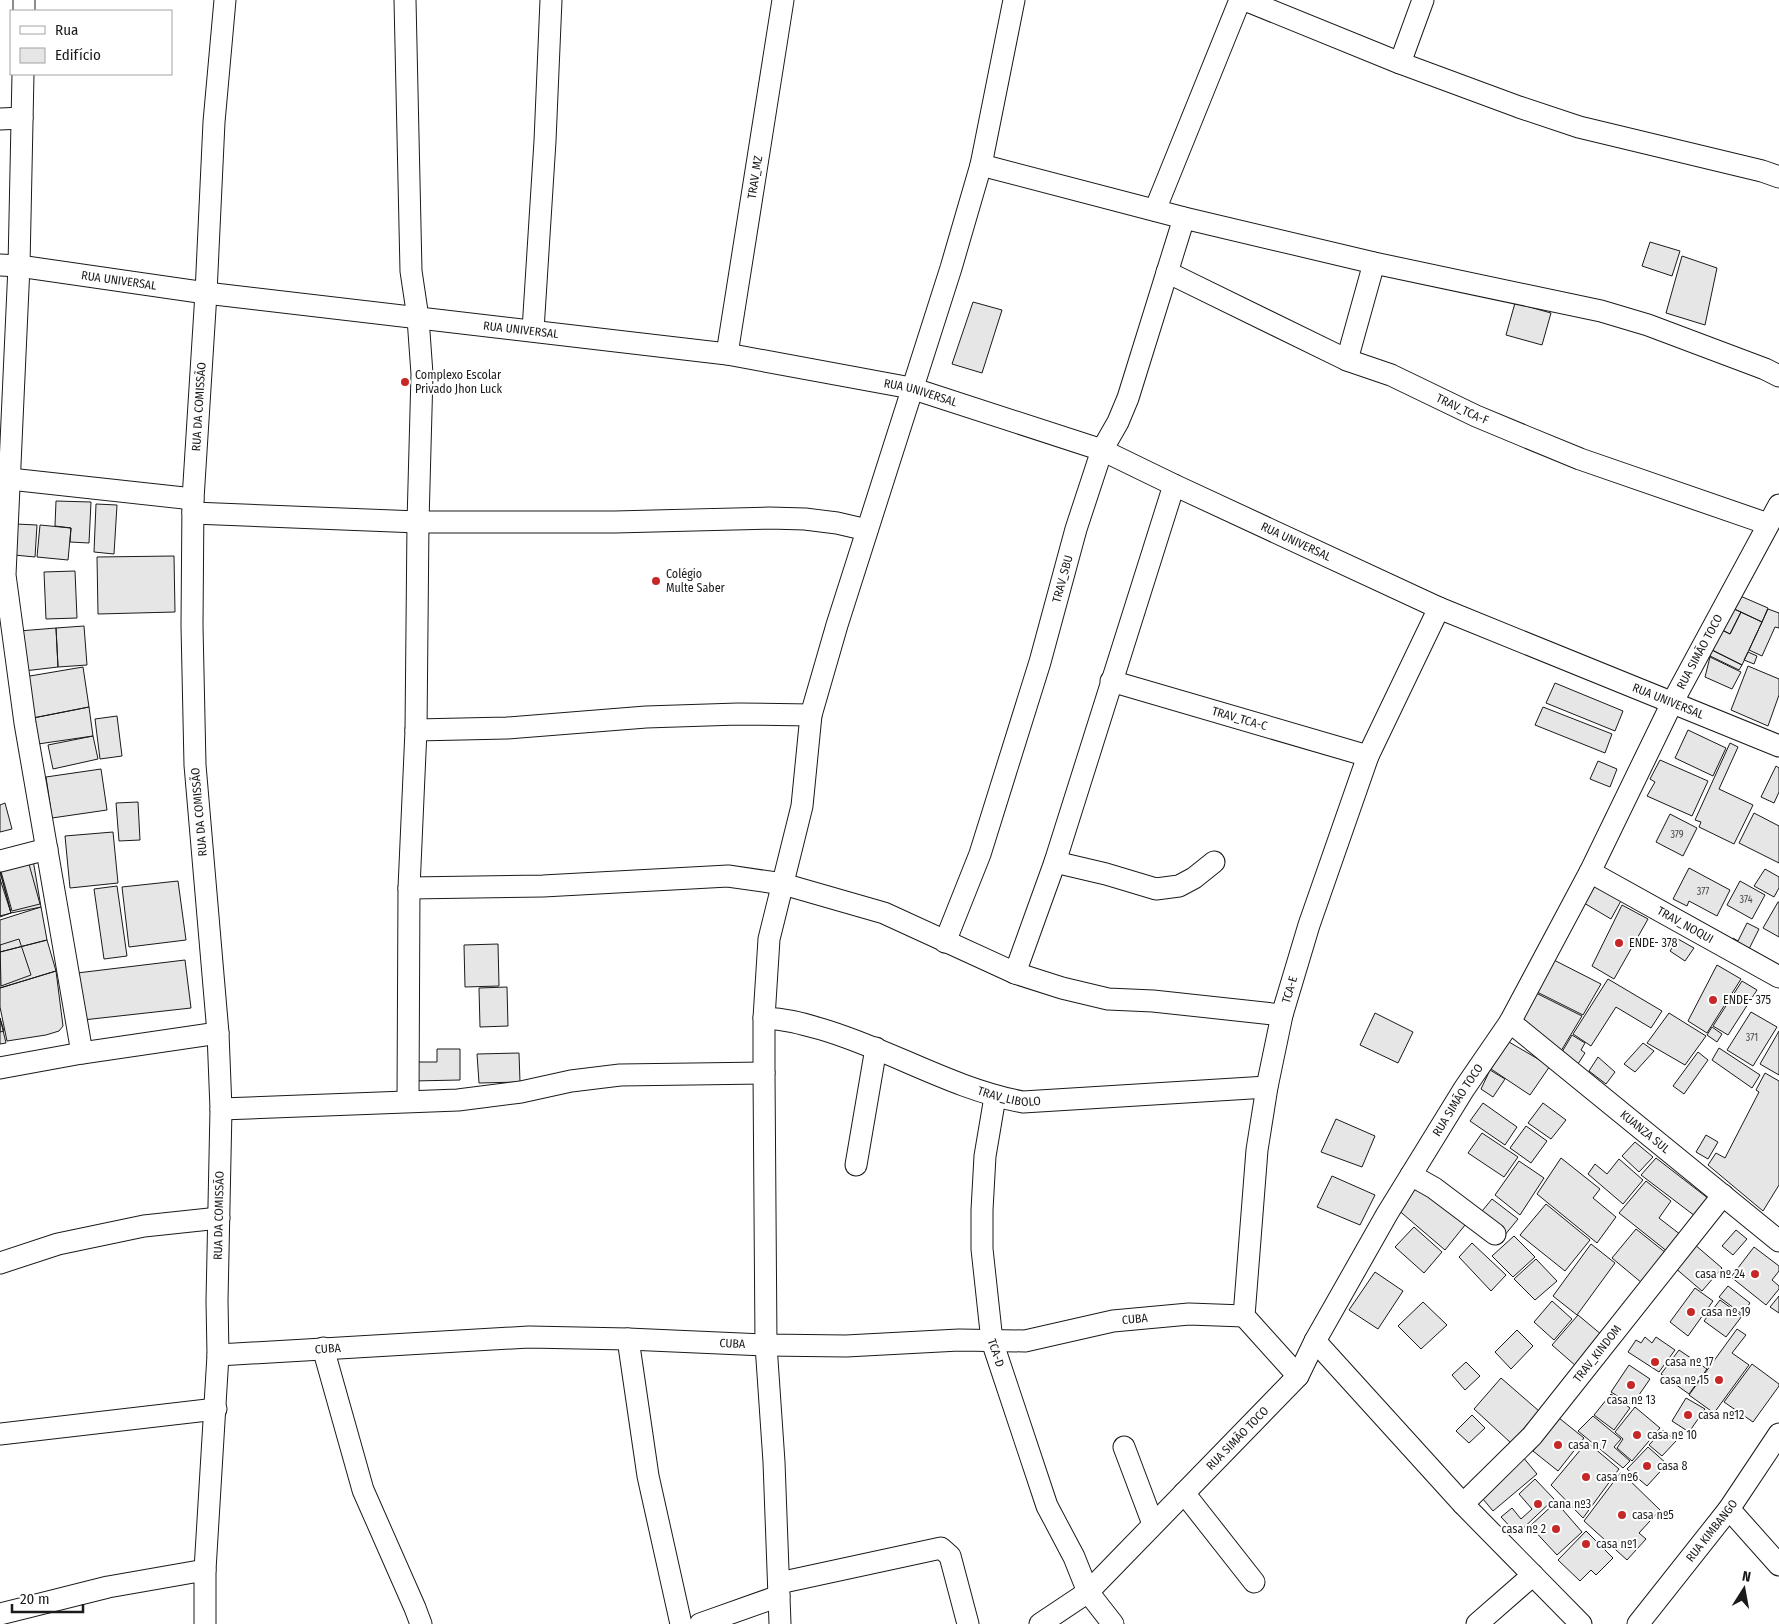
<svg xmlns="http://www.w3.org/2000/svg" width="1779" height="1624" font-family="'Fira Sans Condensed',sans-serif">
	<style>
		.building { fill: #e6e6e6; stroke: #1a1a1a }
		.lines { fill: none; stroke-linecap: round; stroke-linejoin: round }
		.street-casing { stroke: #1a1a1a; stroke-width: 23 }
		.street { stroke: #fff; stroke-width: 21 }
		.poi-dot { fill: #c62828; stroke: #fff; stroke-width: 2 }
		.labels { text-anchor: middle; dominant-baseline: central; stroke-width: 4; stroke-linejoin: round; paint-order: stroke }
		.number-label { font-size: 10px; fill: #4d4d4d }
		.street-label { font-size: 12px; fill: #1a1a1a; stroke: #fff }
		.poi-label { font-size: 12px; fill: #1a1a1a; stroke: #fff; text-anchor: start }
	</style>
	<rect width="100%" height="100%" fill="#fff"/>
	<path class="building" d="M1650,242L1680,251L1672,276L1642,266Z
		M1682,256L1717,268L1705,325L1666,313Z
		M973,302L1002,310L982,373L952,364Z
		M1515,303L1551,313L1542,345L1506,335Z
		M56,501L91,502L89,543L70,542L71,528L55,526Z
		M96,504L117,505L114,554L94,552Z
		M16,524L37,525L35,557L14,555Z
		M40,525L71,528L68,560L37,557Z
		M174,556L175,612L98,614L97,557Z
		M75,571L77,618L46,619L44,572Z
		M1738,595L1768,608L1762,622L1732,608Z
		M1732,608L1741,612L1730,634L1722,630Z
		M1768,609L1779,613V628L1775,627L1762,656L1749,650Z
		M1741,612L1762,622L1742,665L1712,650L1722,630L1730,634Z
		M84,626L87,665L58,667L56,628Z
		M56,628L58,667L24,671L19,631Z
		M1712,650L1742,665L1739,670L1710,656Z
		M1748,652L1757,656L1754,664L1744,660Z
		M1710,657L1741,672L1732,689L1705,677Z
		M1748,666L1779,679V695L1768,726L1731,710Z
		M83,667L89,707L33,718L24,677Z
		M1555,683L1623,711L1615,731L1546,703Z
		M89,707L93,736L38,744L33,718Z
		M1543,707L1612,734L1605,753L1535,725Z
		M117,716L122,756L100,759L95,719Z
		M1688,730L1726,748L1713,776L1675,758Z
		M93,736L98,759L53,769L48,745Z
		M1730,743L1738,747L1719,789L1753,805L1734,844L1699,827L1701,822L1695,820Z
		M1660,760L1708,781L1692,816L1647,796L1655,782L1650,779Z
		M1598,761L1617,769L1610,787L1590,779Z
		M1776,766L1779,768V792L1774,803L1761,797Z
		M101,769L107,810L52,818L46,777Z
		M138,802L140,840L119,841L116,803Z
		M5,803L12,829L0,832V805Z
		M1754,813L1779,826V863L1739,843Z
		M1670,814L1697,828L1683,856L1656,842Z
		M113,832L118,883L70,888L65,836Z
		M31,848L41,907L11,913L0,871Z
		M27,857L40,904L12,911L0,868Z
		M1689,868L1730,890L1717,916L1689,901L1687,906L1673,899Z
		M1765,869L1779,877V888L1774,897L1754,886Z
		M0,871L11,913L0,916Z
		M0,879L11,913L0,917Z
		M178,881L186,940L129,947L122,887Z
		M1740,881L1765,895L1752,919L1727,905Z
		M1596,884L1622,899L1611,919L1584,903Z
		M117,886L127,956L104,959L94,889Z
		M1778,902H1779V937L1763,928Z
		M1622,905L1648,919L1614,979L1592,966Z
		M41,907L47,940L0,952V920Z
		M1747,923L1759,929L1747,953L1729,944L1733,938L1738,941Z
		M19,939L31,975L1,986L0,945Z
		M1678,939L1694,948L1685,961L1670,951Z
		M47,940L56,971L0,988V952Z
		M498,944L499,986L465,987L464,945Z
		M1548,957L1601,984L1583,1015L1531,989Z
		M185,960L191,1008L83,1020L77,973Z
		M1717,965L1741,979L1707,1033L1688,1021Z
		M56,971L63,1026L59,1031L46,1035L7,1041L0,1007V988Z
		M1608,979L1662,1011L1651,1028L1616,1007L1591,1046L1573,1034Z
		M1742,981L1757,990L1728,1035L1713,1026Z
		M507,987L508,1026L480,1027L479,988Z
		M1530,990L1582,1016L1561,1051L1515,1019Z
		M1751,1012L1777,1027L1753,1066L1727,1050Z
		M1375,1013L1413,1032L1398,1063L1360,1045Z
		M1669,1013L1706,1036L1685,1065L1647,1043Z
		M0,1018L4,1031L0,1032Z
		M0,1018L6,1043L0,1044Z
		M1712,1027L1722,1034L1717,1042L1707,1035Z
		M1779,1031V1075L1760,1064Z
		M1572,1035L1585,1043L1581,1050L1585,1053L1578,1064L1562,1052Z
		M1509,1042L1550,1066L1530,1095L1491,1069Z
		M1643,1043L1654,1051L1635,1072L1624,1064Z
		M1719,1048L1760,1075L1752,1088L1712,1060Z
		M437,1049H460V1080L413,1081V1062H437Z
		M1698,1052L1708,1060L1684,1094L1673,1086Z
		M519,1053L520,1082L479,1083L477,1054Z
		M1598,1057L1615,1072L1606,1084L1589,1071Z
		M1490,1070L1505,1079L1493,1097L1481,1089Z
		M1765,1073L1779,1081V1185L1763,1211L1708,1165L1716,1153L1725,1158L1759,1092L1756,1090Z
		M1483,1103L1517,1127L1505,1145L1470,1121Z
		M1543,1103L1566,1120L1551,1139L1528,1123Z
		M1336,1119L1375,1136L1362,1167L1321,1152Z
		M1526,1126L1547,1141L1531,1163L1510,1148Z
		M1482,1133L1518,1157L1504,1177L1468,1153Z
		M1706,1135L1718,1142L1708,1159L1696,1152Z
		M1635,1142L1653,1157L1639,1172L1622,1156Z
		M1561,1158L1600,1189L1593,1198L1616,1217L1597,1243L1537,1194Z
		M1656,1158L1709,1199L1695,1216L1641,1175Z
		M1619,1159L1643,1180L1623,1204L1588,1174L1595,1164L1607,1174Z
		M1519,1161L1544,1178L1520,1215L1495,1195Z
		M1332,1176L1375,1195L1360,1225L1317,1207Z
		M1418,1180L1469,1220L1445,1250L1396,1208Z
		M1646,1181L1671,1201L1659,1218L1681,1235L1668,1252L1619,1213Z
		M1492,1199L1518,1219L1504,1236L1478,1216Z
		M1546,1204L1590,1240L1565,1271L1520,1235Z
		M1414,1227L1442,1252L1424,1273L1395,1247Z
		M1636,1229L1666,1253L1642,1283L1612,1258Z
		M1736,1230L1747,1239L1733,1255L1722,1246Z
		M1514,1236L1535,1257L1513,1277L1492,1256Z
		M1472,1243L1506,1275L1491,1291L1459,1257Z
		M1591,1244L1615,1263L1577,1315L1553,1296Z
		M1694,1244L1722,1268L1702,1291L1674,1267Z
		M1754,1247L1779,1266V1271L1772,1280L1779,1286V1289L1766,1305L1731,1277Z
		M1536,1259L1557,1281L1535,1300L1514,1279Z
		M1375,1272L1403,1291L1378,1329L1349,1310Z
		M1728,1286L1750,1303L1742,1314L1719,1297Z
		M1695,1288L1713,1301L1688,1336L1670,1322Z
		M1779,1296V1313L1770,1307Z
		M1720,1300L1742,1316L1726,1337L1704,1321Z
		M1552,1301L1572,1319L1554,1340L1534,1322Z
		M1423,1302L1447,1325L1421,1349L1398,1326Z
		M1578,1315L1602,1335L1576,1366L1552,1345Z
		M1737,1329L1746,1335L1732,1353L1749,1365L1714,1413L1689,1395Z
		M1517,1330L1533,1346L1511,1369L1495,1352Z
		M1645,1337L1652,1343L1656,1337L1675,1350L1659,1372L1628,1352L1636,1340L1641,1343Z
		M1679,1350L1707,1369L1689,1394L1661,1374Z
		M1466,1362L1480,1376L1465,1390L1452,1375Z
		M1752,1364L1779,1384V1386L1753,1422L1724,1402Z
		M1629,1365L1650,1379L1632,1405L1611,1392Z
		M1501,1378L1539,1411L1511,1443L1474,1409Z
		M1611,1394L1630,1408L1614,1430L1594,1415Z
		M1686,1398L1705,1409L1689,1432L1672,1421Z
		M1635,1407L1660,1428L1632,1461L1617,1448L1623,1439L1615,1432Z
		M1472,1415L1485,1428L1469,1443L1456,1431Z
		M1593,1416L1621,1439L1614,1447L1630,1461L1623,1468L1578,1431Z
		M1559,1418L1584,1438L1558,1471L1533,1451Z
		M1663,1430L1676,1441L1662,1456L1649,1445Z
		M1587,1442L1619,1469L1583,1518L1551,1485Z
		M1648,1447L1667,1464L1647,1486L1627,1469Z
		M1522,1456L1537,1474L1493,1511L1478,1493Z
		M1621,1472L1660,1510L1639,1533L1646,1539L1627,1560L1584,1521Z
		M1535,1479L1554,1499L1517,1534L1501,1517L1512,1508L1521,1519L1532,1509L1519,1494Z
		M1556,1502L1582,1532L1557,1555L1530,1526Z
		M1586,1531L1613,1558L1596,1575L1591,1570L1580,1581L1558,1560Z"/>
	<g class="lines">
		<g class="street-casing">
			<g id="street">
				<path d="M405,0L411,271L418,318L422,374L418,522L416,730L409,888L408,1101"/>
				<path d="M1245,0L1400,63L1519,107L1579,127L1762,171L1779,177"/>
				<path d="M24,11V0"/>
				<path d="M1400,63L1423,0"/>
				<path d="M23,74L19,266L5,575L25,723L82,1053"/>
				<path d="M0,119L22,118"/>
				<path d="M981,165L1184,218L1374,263L1601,311L1648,325L1765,369L1779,376"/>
				<path d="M1155,210L1240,0"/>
				<path id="s1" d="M0,265L19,266L206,293L727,354L911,388L1102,450L1174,485L1439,608L1779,746"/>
				<path id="s2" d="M1167,272L1347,360L1391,375L1476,416L1524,436L1580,459L1768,524"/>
				<path d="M533,330L545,141L551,0"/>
				<path id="s3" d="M727,354L783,0"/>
				<path d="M1347,360L1374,263"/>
				<path d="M10,479L193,499"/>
				<path d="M193,513L418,522H615L769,518L805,519L837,523L867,530"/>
				<path id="s4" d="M1111,681L1368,756"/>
				<path d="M416,730L507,728L646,717L738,714L811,715"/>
				<path d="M0,861L47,849"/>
				<path d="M1055,862L1106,874L1156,889L1179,886L1194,878L1214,862"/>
				<path id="s5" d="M1590,872L1779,977"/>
				<path d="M409,888L543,886L728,876L783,884L884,913L1015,973L1062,988L1108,999L1153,1001L1282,1015"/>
				<path id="s6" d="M945,942L980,854L1040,662L1076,529L1102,450L1118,422L1128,398L1184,218"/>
				<path d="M1015,973L1055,862L1174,485"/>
				<path id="s7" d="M764,1018C786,1019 800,1023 821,1029C890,1049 952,1089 1023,1102L1267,1087"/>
				<path id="s8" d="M1510,1022L1779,1241"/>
				<path d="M0,1068L82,1053L218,1033"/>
				<path id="s9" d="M995,1097L985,1156L982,1210V1249L992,1341L1047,1506L1074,1557L1088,1592L1113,1624"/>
				<path d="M221,1109L458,1100L521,1092L571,1081L620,1075L764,1073"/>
				<path d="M856,1165L876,1048"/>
				<path d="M1411,1175L1434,1188L1495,1234"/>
				<path d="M0,1263L58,1244L144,1226L219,1218"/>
				<path d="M628,1339L648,1476L681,1624"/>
				<path d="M1315,1341L1463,1504L1581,1624"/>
				<path d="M323,1348L363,1490L415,1608L421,1624"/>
				<path id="s10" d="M218,1355L529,1337L628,1339L766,1345L846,1346L959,1340L1025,1341L1113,1321L1189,1314L1244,1316"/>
				<path id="s11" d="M1298,1376L1244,1316L1257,1150L1267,1087L1282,1015L1309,925L1368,756L1439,608"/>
				<path d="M0,1434L216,1409"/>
				<path d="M1124,1447L1153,1524"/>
				<path d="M1184,1493L1254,1582"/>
				<path id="s12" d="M1463,1504L1532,1436L1723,1195"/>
				<path d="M1729,1509L1779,1565"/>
				<path d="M779,1583L941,1548L950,1556L968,1624"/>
				<path d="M0,1614L108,1587L205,1570"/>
				<path id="s13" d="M205,1624V1570L218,1355L217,1301L221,1109L218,1033L195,765L192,626L193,499L206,293L214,122L225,0"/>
				<path d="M700,1624L779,1596"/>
				<path d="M780,1624L774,1462L766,1345L764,1073V1018L769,939L802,806L811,715L837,625L951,268L981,165L1014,0"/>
				<path id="s14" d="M1040,1624L1088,1592L1298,1376L1315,1341L1387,1214L1464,1089L1510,1022L1590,872L1672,703L1779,505"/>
				<path d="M1477,1624L1533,1575"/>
				<path id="s15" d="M1638,1624L1729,1509L1779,1434"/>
			</g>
		</g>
		<use href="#street" class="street"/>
	</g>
	<g class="poi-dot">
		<circle cx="405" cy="382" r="5"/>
		<circle cx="656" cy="581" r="5"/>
		<circle cx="1619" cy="943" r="5"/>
		<circle cx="1713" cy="1000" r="5"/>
		<circle cx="1755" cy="1274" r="5"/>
		<circle cx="1691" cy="1312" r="5"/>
		<circle cx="1655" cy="1362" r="5"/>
		<circle cx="1719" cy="1380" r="5"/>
		<circle cx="1631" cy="1385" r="5"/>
		<circle cx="1688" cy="1415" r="5"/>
		<circle cx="1637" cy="1435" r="5"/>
		<circle cx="1558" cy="1445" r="5"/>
		<circle cx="1647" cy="1466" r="5"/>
		<circle cx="1586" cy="1477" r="5"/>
		<circle cx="1538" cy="1504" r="5"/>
		<circle cx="1622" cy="1515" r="5"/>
		<circle cx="1556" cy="1529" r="5"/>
		<circle cx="1586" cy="1544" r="5"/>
	</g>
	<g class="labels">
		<g class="number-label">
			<text x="1677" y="835">379</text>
			<text x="1703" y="892">377</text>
			<text x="1746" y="900">374</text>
			<text x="1752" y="1038">371</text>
		</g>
		<g class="street-label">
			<text stroke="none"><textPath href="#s3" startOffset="179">TRAV_MZ</textPath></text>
			<text stroke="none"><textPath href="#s1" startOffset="120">RUA UNIVERSAL</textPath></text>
			<text stroke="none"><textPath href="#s1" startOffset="525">RUA UNIVERSAL</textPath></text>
			<text stroke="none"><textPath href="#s1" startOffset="930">RUA UNIVERSAL</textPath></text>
			<text stroke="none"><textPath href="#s13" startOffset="1219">RUA DA COMISSÃO</textPath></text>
			<text stroke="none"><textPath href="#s2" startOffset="326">TRAV_TCA-F</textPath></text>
			<text stroke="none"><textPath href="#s1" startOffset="1335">RUA UNIVERSAL</textPath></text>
			<text stroke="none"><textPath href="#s6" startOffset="382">TRAV_SBU</textPath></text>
			<text stroke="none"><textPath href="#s14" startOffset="1188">RUA SIMÃO TOCO</textPath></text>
			<text stroke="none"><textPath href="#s1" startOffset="1740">RUA UNIVERSAL</textPath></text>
			<text stroke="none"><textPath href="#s4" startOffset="134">TRAV_TCA-C</textPath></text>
			<text transform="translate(199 812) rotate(-95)">RUA DA COMISSÃO</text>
			<text stroke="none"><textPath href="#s5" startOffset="109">TRAV_NOQUI</textPath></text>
			<text stroke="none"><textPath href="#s11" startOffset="411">TCA-E</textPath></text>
			<text stroke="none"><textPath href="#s7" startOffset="259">TRAV_LIBOLO</textPath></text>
			<text stroke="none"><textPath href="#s14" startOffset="678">RUA SIMÃO TOCO</textPath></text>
			<text stroke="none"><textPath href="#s8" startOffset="174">KUANZA SUL</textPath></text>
			<text stroke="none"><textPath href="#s13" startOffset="409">RUA DA COMISSÃO</textPath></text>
			<text stroke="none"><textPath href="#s10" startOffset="920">CUBA</textPath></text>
			<text stroke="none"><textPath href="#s10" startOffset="515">CUBA</textPath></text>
			<text stroke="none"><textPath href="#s10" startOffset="110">CUBA</textPath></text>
			<text stroke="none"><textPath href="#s9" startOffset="258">TCA-D</textPath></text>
			<text stroke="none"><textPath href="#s12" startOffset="202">TRAV_KINDOM</textPath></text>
			<text stroke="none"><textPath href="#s14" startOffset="272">RUA SIMÃO TOCO</textPath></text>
			<text stroke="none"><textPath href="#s15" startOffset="119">RUA KIMBANGO</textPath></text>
		</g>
		<g class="poi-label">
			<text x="415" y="375">Complexo Escolar<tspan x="415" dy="14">Privado Jhon Luck</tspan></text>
			<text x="666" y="574">Colégio<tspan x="666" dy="14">Multe Saber</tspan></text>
			<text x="1629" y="943">ENDE- 378</text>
			<text x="1723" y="1000">ENDE- 375</text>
			<text x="1745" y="1274" text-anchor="end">casa nº 24</text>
			<text x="1701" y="1312">casa nº 19</text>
			<text x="1665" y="1362">casa nº 17</text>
			<text x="1709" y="1380" text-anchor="end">casa nº 15</text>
			<text x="1631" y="1400" text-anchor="middle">casa nº 13</text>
			<text x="1698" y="1415">casa nº12</text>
			<text x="1647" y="1435">casa nº 10</text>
			<text x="1568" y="1445">casa n 7</text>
			<text x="1657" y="1466">casa 8</text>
			<text x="1596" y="1477">casa nº6</text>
			<text x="1548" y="1504">cana nº3</text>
			<text x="1632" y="1515">casa nº5</text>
			<text x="1546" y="1529" text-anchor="end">casa nº 2</text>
			<text x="1596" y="1544">casa nº1</text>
		</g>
	</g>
	<rect x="10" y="10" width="162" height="65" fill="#ffffff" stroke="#a3a3a3"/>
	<rect x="20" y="26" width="25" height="8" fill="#ffffff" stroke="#a3a3a3"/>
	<text x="55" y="35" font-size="15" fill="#1a1a1a">Rua</text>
	<rect x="20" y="48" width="25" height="15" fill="#e6e6e6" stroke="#a3a3a3"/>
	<text x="55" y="60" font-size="15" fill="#1a1a1a">Edifício</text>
	<g transform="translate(1744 1589) rotate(11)" stroke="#ffffff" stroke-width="4" paint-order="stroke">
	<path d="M0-4L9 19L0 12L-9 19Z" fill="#1a1a1a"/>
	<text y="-8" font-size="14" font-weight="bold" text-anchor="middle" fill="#1a1a1a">N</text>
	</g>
	<path d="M12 1604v8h71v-8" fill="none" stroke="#1a1a1a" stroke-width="2.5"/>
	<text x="20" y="1604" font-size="15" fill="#1a1a1a" stroke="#ffffff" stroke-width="4" paint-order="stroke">20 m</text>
</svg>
